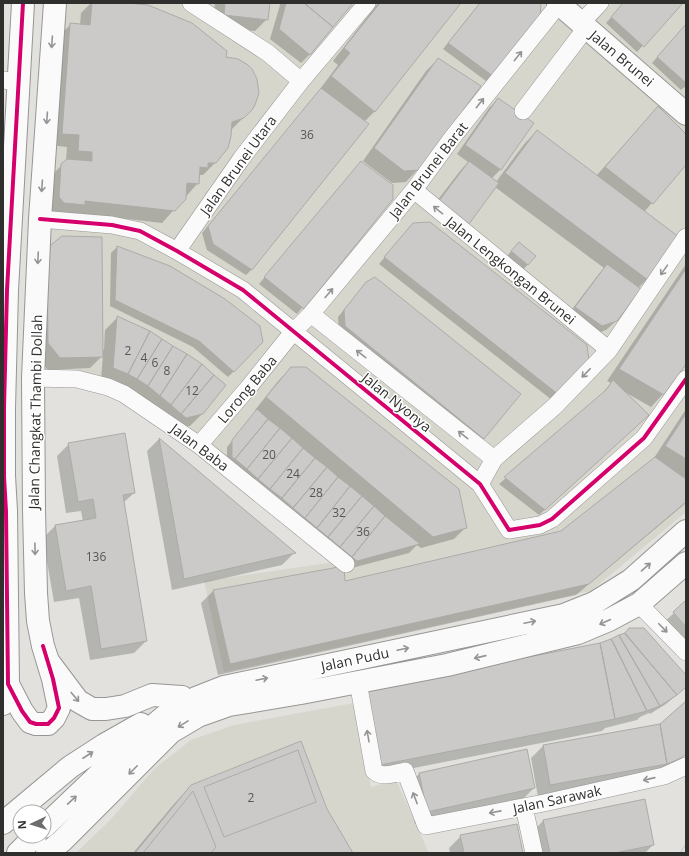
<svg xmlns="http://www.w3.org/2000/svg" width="689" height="856" font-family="'Open Sans',sans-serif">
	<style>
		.built { fill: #d7d6cd }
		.shadow { fill: #0003 }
		.building { fill: #cbcac8; stroke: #acaba8 }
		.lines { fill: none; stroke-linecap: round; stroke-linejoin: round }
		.minor-casing { stroke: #969694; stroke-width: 18 }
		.tertiary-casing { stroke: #969694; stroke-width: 24 }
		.secondary-casing { stroke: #969694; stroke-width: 24 }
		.minor { stroke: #fbfafa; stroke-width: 17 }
		.tertiary { stroke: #fbfafa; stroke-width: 22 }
		.secondary { stroke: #fbfafa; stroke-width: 22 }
		.tram { stroke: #c8c8c6; stroke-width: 1 }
		.cycleway-casing { stroke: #fff; stroke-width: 6 }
		.cycleway { stroke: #d6006c; stroke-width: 4 }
		.oneway { stroke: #959494 }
		.labels { text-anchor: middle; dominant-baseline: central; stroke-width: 3; stroke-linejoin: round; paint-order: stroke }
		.number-label { font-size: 12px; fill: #565654 }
		.street-label { font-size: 14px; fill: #2f2f2d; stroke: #fff }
	</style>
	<rect width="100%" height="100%" fill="#e2e1de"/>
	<path class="built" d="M63,3H549L686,124V512L591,591L224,672L204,581L348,560L126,388L41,372Z
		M612,3H686V103L593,22Z
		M354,703L371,787L396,780L429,853H76L110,820L155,768L191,740L234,725Z"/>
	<path class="shadow" d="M91,3H115L251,69L258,86V93L247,114L231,130L215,163L203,175H199L198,183L162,223L75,213L72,217L52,214L47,209L50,177L66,161L67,147L50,145L59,36L71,24L80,25L81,13Z
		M215,3H269L267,19L255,31L212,27Z
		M279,3H352L310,54L301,63L270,39L280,5Z
		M378,3H459L375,111L364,122L252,269L246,275L207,250L202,233L321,90L320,89L338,65L333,61Z
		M480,3H539L492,75L486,81L443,49Z
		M624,3H682L637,52L606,23Z
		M686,25V86L681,90L652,63Z
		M438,59L418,169L406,182L392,183L363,161L426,71Z
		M498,99L533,123L500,170L491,179L496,182L525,143L537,131L596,176L658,107L686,135V164L644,212L647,279L638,288L616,321L606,330L592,335L567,316L598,275L604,268L495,187L468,223L459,232L430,210L460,171L468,162L457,154L489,108Z
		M355,169L392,199L297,314L259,284Z
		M408,230L586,346L552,400L379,264Z
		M117,247L170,267L234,371L228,377L193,347L110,306L111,253Z
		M513,249L535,256L522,271L506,257Z
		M36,261L102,350H104L105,330L117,318L202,414L190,426L173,429L101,380L103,355L90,368L48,370L36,355Z
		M686,264V362L663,394L651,407L623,391L642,421L539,515L499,484L601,395L611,383L607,381Z
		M366,283L483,438L477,444L339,332L338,317Z
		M291,368L466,527L454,539L421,548L417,545L409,553L348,569L227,463V447L257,411L255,410L279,380Z
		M686,409V503L576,595L218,675L201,603L213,591L344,582L561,532L654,458Z
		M159,439L294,553L282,565L172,590L147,451Z
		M69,444L134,493L123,503L146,641L134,653L90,660L79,598L54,602L43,538L55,526L83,522L81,511L66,513L57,456Z
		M686,602V652L662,624Z
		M630,629L686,676V687L666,704L650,714L649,713L640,717L637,720L605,728L602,731L368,777L354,702L601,644L619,637Z
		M686,703V752L671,767L538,797L531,758L543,746L661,725Z
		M419,774L534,788L522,800L415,824L407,786Z
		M191,786L326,810L352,853H133L174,804Z
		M543,821L653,845L645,853H535L531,833Z
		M461,836L522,853H450L449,848Z"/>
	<path class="building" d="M92,3H128L148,5L192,23L227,51L226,57L238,59L248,65L252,69L257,79L259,93L255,105L252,110L244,118L232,122L231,136L228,148L216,163H208V168L200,167L199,184L187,183L186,199L175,211L85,201V205L64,203L59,197L61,164L67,159L92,161V152L78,151L79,135L62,134L70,23L90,25Z
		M225,3H270L268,20L224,15Z
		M286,3H304L333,27L310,55L279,29Z
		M304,3H353L333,27Z
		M380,3H461L375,112L331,76L350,53L344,48Z
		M480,3H541L540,19L493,76L448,43Z
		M623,3H683L644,47L611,17Z
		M686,24V83L657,57Z
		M438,58L481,86L419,170L404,171L374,148Z
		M321,88L369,124L252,270L213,244L208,226Z
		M498,98L534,123L501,170L465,145Z
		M658,106L686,134V165L653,204L605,167Z
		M537,130L679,237L648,280L505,173Z
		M361,161L393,185V199L304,309L264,277Z
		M469,161L499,183L469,224L439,201Z
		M430,222L587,345L589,361L559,395L384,257L413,223Z
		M62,236L102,237L103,357L60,358L48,343L47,248Z
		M519,242L536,256L528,265L511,251Z
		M117,246L170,266L225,299L260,326L263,342L234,372L199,341L115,300Z
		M607,264L641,289L617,321L602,326L575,307Z
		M686,269V364L664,395L619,369Z
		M375,277L521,394L484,439L345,326L344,310L366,282Z
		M117,316L150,331L128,374L113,368Z
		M150,331L162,339L137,379L128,374Z
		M162,339L173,346L148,386L137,379Z
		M173,346L187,354L160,396L148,386Z
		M187,354L202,364L171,405L160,396Z
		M202,364L214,375L181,414L171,405Z
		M291,367H306L459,489L467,528L433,537L266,397Z
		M214,375L226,385L203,414L186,418L181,414Z
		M613,380L649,415L545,510L504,477L606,390Z
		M257,409L268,419L235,459L232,457V440Z
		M686,414V459L665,446Z
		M268,419L280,428L247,469L235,459Z
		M280,428L292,438L258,479L247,469Z
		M125,433L135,493L123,495L147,641L101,649L91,586L66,591L55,525L96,518L93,499L78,502L68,443Z
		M159,438L296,553L184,579Z
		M292,438L303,448L270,489L258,479Z
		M303,448L315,458L282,498L270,489Z
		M655,457L686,479V502L589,584L230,664L213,590L344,566L345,581L561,531Z
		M315,458L327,467L293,508L282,498Z
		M327,467L338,477L305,518L293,508Z
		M338,477L350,486L317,528L305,518Z
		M350,486L362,496L328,537L317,528Z
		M362,496L374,506L340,547L328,537Z
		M374,506L385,516L352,557L340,547Z
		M385,516L420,544L357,561L352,557Z
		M686,600V627L673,612Z
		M629,628H644L686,675V687L677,695L625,633Z
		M625,633L626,635L677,695L660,706L619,635Z
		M619,635L621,639L660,706L647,711L611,639Z
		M611,639L613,642L647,711L615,719L600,643Z
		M600,643L615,719L380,765L365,689Z
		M686,701V754L681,758L667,764L660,724Z
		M660,724L667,764L550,785L543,745Z
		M301,741L327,809L353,853H135L191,785Z
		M527,749L535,788L427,812L419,773Z
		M298,750L316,802L224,837L204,787Z
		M193,791L216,847L211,853H143Z
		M645,799L654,845L615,853H550L543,820Z
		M517,824L523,853H464L460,835Z"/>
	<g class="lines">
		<g class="minor-casing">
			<path id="minor" d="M191,3L268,53L301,81
				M581,23L600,3
				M3,80L19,82
				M523,111L586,28
				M414,190L609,350
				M40,219L112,225L140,231L177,251L243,290L480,484L509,530L540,525L552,519L644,438L686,379
				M177,251L241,159L301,81L367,3
				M311,314L494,459
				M33,378L77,379L108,387L124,394L199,445L346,564
				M199,445L248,388L293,332L311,314L414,190L452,138L559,4
				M480,484L494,459L555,406L609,350L686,237
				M639,604L686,652
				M358,682L374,771C382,779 395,773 405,771L426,826L544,803L664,776L686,766
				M524,807L534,853"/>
		</g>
		<g class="tertiary-casing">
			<path id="tertiary" d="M23,3L7,290L4,408V476L6,511L8,684L22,711L30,722L36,724H48L54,718L59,708L53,679L43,646
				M55,3L40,219L33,378L34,510L36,593L38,621L43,646L48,661L78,701L92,709H106L125,706L152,695L182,697
				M558,3L686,114"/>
		</g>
		<g class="secondary-casing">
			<path id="secondary" d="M3,566L6,554
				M3,704L8,684
				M3,823L70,767L104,745L141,724
				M44,827L130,745L165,716L196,698L224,687L564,615L594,603L631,580L686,531
				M18,853L35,836
				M47,853L62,841L171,732L198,716L229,705L301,693L447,665L578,633L609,620L639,604L686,563"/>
		</g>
		<use href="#minor" class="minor"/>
		<use href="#tertiary" class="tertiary"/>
		<use href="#secondary" class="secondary"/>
		<path class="tram" d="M680,853L686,844"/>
		<g class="cycleway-casing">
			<path id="cycleway" d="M23,3L7,290L4,408V476L6,511L8,684L22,711L30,722L36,724H48L54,718L59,708L53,679L43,646
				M40,219L112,225L140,231L177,251L243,290L480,484L509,530L540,525L552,519L644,438L686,379"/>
		</g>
		<use href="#cycleway" class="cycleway"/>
	</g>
	<defs><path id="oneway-shaft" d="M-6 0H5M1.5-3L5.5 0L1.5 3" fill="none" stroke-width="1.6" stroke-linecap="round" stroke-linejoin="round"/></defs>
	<g class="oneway">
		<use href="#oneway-shaft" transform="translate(52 42) rotate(94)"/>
		<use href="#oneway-shaft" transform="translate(518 56) rotate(-51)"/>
		<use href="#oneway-shaft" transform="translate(480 103) rotate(-52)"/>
		<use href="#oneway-shaft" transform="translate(47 118) rotate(94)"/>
		<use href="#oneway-shaft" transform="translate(42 186) rotate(94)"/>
		<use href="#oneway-shaft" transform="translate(438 210) rotate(-141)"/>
		<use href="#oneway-shaft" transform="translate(38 258) rotate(93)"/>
		<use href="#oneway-shaft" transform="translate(664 270) rotate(125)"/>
		<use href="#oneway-shaft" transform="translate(329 293) rotate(-50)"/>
		<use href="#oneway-shaft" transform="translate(361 354) rotate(-142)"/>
		<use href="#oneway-shaft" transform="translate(586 373) rotate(134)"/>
		<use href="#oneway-shaft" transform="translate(463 435) rotate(-142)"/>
		<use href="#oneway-shaft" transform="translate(35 549) rotate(89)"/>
		<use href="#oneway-shaft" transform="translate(646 567) rotate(-41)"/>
		<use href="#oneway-shaft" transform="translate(530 622) rotate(-12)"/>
		<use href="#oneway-shaft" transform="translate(605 622) rotate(156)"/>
		<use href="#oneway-shaft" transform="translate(663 628) rotate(46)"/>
		<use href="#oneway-shaft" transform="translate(403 649) rotate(-12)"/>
		<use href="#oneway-shaft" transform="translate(480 657) rotate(167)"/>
		<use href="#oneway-shaft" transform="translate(262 679) rotate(-12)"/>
		<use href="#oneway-shaft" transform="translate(75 697) rotate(50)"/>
		<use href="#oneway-shaft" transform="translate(183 724) rotate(148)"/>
		<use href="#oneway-shaft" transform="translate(368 736) rotate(-100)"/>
		<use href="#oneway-shaft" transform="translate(88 755) rotate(-33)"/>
		<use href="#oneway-shaft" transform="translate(133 770) rotate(135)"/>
		<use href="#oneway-shaft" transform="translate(649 779) rotate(167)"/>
		<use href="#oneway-shaft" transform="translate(415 798) rotate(-111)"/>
		<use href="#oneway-shaft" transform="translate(72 800) rotate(-43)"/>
		<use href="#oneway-shaft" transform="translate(495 812) rotate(169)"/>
	</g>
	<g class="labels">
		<g class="number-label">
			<text x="307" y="134">36</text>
			<text x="128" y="350">2</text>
			<text x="144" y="357">4</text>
			<text x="155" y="362">6</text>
			<text x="167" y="370">8</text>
			<text x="192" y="390">12</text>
			<text x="269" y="454">20</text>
			<text x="293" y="473">24</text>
			<text x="316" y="492">28</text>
			<text x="339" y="512">32</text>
			<text x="363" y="531">36</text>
			<text x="96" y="556">136</text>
			<text x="251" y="797">2</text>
		</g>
		<g class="street-label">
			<text transform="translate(622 58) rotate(40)">Jalan Brunei</text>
			<text transform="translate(238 165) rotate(-54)">Jalan Brunei Utara</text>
			<text transform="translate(428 170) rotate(-52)">Jalan Brunei Barat</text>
			<text transform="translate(511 270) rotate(39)">Jalan Lengkongan Brunei</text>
			<text transform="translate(247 389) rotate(-50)">Lorong Baba</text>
			<text transform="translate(397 402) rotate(39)">Jalan Nyonya</text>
			<text transform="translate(35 412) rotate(-89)">Jalan Changkat Thambi Dollah</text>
			<text transform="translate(200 447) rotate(37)">Jalan Baba</text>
			<text transform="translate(355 659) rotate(-12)">Jalan Pudu</text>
			<text transform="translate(557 799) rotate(-12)">Jalan Sarawak</text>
		</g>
	</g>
	<rect width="689" height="856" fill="none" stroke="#2f2f2d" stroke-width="8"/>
	<g transform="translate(32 824) rotate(266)"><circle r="19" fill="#ffffff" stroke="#acacab"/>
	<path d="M0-3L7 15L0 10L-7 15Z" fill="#6e6d6b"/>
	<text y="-6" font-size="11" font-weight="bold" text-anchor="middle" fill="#2f2f2d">N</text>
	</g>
</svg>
